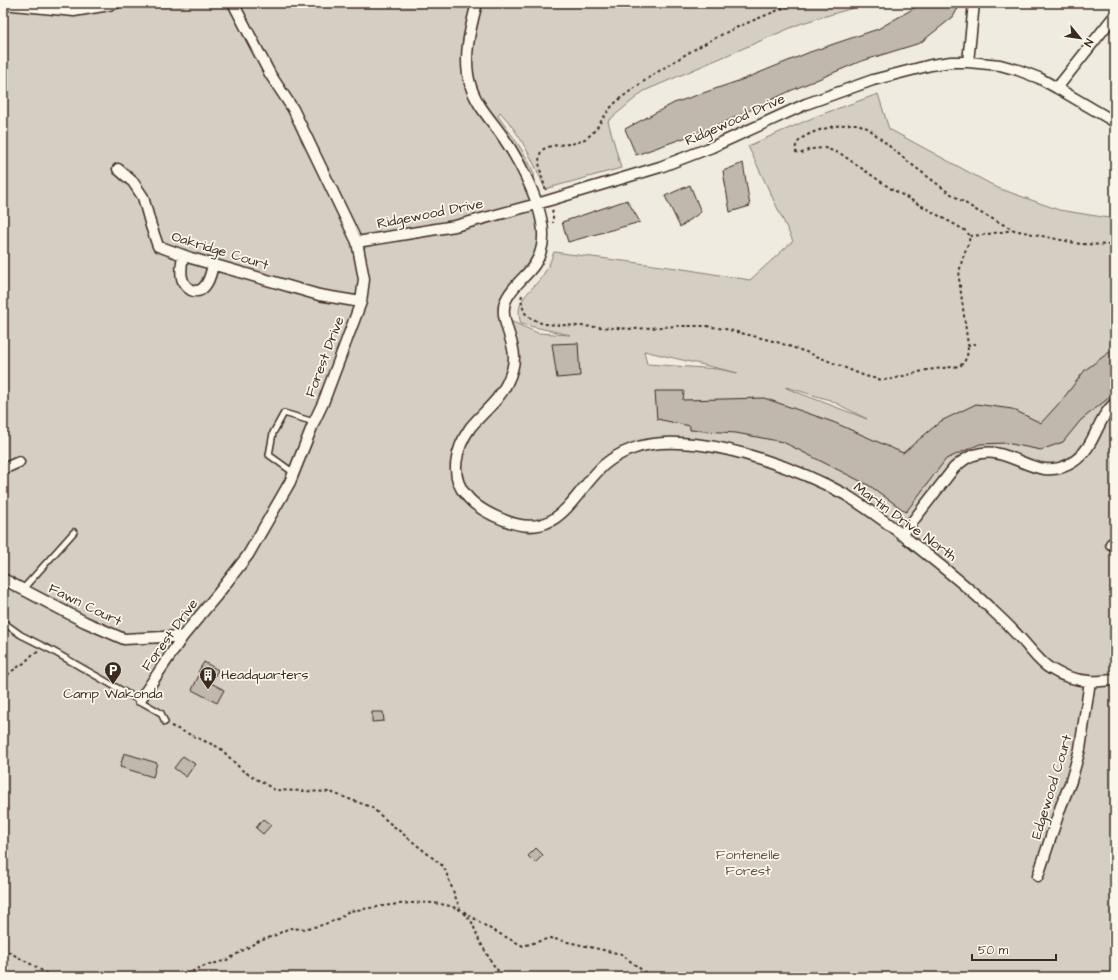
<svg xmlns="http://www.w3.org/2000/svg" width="1118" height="980" font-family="'Architects Daughter',sans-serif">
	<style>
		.green { fill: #d5cec3; stroke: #887c70; fill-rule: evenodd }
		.building { fill: #c0b8ad; stroke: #3b2a1e }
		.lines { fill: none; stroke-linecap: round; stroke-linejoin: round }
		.lane-casing { stroke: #3b2a1e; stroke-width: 8 }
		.street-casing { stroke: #3b2a1e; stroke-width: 13 }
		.path { stroke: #3b2a1e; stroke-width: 2; stroke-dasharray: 3 3; stroke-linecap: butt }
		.lane { stroke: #fbf7ec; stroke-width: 5 }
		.street { stroke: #fbf7ec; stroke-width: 10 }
		.labels { text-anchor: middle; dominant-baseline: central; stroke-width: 3.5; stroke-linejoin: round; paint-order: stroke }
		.street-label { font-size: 14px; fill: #3b2a1e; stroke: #fbf7ec }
		.poi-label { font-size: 14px; fill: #3b2a1e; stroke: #fbf7ec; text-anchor: start }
		.park-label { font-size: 14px; fill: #625347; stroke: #fbf7ec }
	</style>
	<rect width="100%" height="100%" fill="#f0ebe0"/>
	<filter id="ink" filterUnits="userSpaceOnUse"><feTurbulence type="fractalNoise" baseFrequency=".025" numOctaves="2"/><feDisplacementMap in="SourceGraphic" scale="8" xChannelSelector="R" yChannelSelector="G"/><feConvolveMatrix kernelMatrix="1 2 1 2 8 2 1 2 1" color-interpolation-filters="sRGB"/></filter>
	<g filter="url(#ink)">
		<path class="green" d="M3,3H870L802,23L644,91L608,121L621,168L545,189C534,162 520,133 500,112L498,116C510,133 527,154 534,174C535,178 534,184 536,189C542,215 557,236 542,263C533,277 509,294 508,309C508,313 509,318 510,321L538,333L570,335L521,324C513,299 531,293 543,275C548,268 551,260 554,252L677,268L750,280L793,241L748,146L817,116L878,94L889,129L998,188L1059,210L1115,219V977H3ZM644,351L738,373L718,369L647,364ZM786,387L830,400L867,419L786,388Z"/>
		<path class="building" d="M923,3H961L953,17L920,43L859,62L790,91L715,127L636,155L625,129L674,103L744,79L810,52L878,29Z
			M743,163L750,206L730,212L723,171Z
			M690,185L701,212L680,227L665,196Z
			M627,200L640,222L568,242L562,222Z
			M578,343L580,376L557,378L552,344Z
			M1115,348V393L1081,420L1063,442L1041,450L1006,443L980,444L946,459L906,512L870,486L783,442L736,433L690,430V426L657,419L655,391H684L683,400L764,398L833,422L903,453L941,421L976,404L1012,409L1041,423L1062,400L1085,370Z
			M204,662L218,670L211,683L224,690L217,703L192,690L200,673L198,672Z
			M372,712H383L384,721L372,722Z
			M124,753L157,763L153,777L120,767Z
			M183,756L195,764L186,777L174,768Z
			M263,819L271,825L263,834L256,828Z
			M536,848L543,855L535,863L528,856Z"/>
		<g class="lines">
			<g class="lane-casing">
				<path id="lane" d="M294,473L269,455L273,433L284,413L314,422
					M22,590L74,532
					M3,622L21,635L51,650L161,713L165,722"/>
			</g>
			<g class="street-casing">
				<path id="street" d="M477,3C470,29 462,60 471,87C477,106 492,121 503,137C520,162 549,215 542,246C537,273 516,278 506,300C498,316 514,339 514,357C514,366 511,375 507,383C499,401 482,413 470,428C456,448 449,476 466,495C475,507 491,515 504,520C559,543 572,494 604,465C612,458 621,453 632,449C668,435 725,447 761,459C790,468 819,480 846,495C870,510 893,527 915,545C941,566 967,586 991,609C1002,619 1013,630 1023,641C1032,651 1040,663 1051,669C1062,676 1076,680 1089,681C1097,682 1106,680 1115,680
					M3,4L74,11L109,5L116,3
					M968,62L974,3
					M1057,88L1115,15
					M118,169L133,182L143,197L151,226L158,246L191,258L319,295L361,302
					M357,242L455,226L537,204L660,167L712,147L806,104L873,80L931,65L951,62H968L1000,65L1018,70L1039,78L1057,88L1115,122
					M183,255C182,262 180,271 182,278C183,283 186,287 191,290C206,296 211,274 213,265
					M3,469L19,462
					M902,535L954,468C960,463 966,457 974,455C1011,442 1035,486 1073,462C1096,447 1096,419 1115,403
					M1111,544L1115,541
					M3,579L85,622L124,639L183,636
					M140,700L183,636L217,595L248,555L290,482L314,422L323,403L361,302L364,279L357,242L293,109L270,74L233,3
					M1038,876L1061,806L1071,781L1080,749L1090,681"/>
			</g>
			<path class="path" d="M546,190C543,181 536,161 541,152C546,142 572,147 583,140C595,134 601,120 609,110C614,103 622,97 629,92C659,70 691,50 725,33C747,22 771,14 794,3
				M552,210L553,213V223
				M970,236L982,235L1013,230
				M522,295L521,299L524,312L529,317L543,324L633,329L677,326H707L725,329L777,342L809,353L865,376L882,380L892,379L927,370L960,366C967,360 968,354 968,345
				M976,344L968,345L960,286L959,278L960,269L962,260L969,241L970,236L966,231L890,188L841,154L825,148L810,149L802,153H799L796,152C790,132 844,123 857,124C861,125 865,127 869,129L907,161L948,192L979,212L1014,230L1080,244L1115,245
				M3,679L12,671L24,663L33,654L38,652
				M171,726L220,748L243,771L275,790L330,792L371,807L392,825L444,867L460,909L487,927L523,946L550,938L621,954L651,977
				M463,913L471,920L479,940L492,963L503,977
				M3,949L38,968L51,977
				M181,977L201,967L227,960L257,942L276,935L289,928L301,929L319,926L336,920L341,917L349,911C382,907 430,895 460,910
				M689,977H692"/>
			<use href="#lane" class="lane"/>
			<use href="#street" class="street"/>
		</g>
	</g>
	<defs>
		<g id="parking-pin" transform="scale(0.9)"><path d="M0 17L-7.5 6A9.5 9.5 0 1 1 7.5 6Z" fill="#3b2a1e" stroke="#fbf7ec"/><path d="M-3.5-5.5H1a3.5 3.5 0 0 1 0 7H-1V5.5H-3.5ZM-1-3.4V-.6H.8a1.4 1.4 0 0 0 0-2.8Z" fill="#fff"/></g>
		<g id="building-pin" transform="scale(0.9)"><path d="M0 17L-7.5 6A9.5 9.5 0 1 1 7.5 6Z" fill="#3b2a1e" stroke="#fbf7ec"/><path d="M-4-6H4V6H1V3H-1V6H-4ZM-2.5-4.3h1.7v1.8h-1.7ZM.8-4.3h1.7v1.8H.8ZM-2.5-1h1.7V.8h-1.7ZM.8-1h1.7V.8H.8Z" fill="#fff"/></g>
	</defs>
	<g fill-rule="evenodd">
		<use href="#parking-pin" x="113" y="670"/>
		<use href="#building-pin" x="208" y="675"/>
	</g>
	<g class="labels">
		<g class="street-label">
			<text transform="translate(735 120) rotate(-24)">Ridgewood Drive</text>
			<text transform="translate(430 214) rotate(-11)">Ridgewood Drive</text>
			<text transform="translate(220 251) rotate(17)">Oakridge Court</text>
			<text transform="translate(325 357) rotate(-69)">Forest Drive</text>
			<text transform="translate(905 522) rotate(36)">Martin Drive North</text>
			<text transform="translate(85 605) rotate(26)">Fawn Court</text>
			<text transform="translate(170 635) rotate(-54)">Forest Drive</text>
			<text transform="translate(1052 787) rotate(-73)">Edgewood Court</text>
		</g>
		<g class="poi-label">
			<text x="221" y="675">Headquarters</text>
			<text x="113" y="694" text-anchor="middle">Camp Wakonda</text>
		</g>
		<g class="park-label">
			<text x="748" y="855">Fontenelle<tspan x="748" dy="16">Forest</tspan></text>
		</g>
	</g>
	<rect width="1118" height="980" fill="none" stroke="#fbf7ec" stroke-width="16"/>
	<rect x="8" y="8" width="1102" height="964" fill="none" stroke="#3b2a1e" stroke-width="1.5" filter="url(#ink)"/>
	<g transform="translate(1080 38) rotate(119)" stroke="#fbf7ec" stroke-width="3" paint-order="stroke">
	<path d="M0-3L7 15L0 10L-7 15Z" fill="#3b2a1e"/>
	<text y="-6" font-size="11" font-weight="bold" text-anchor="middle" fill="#3b2a1e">N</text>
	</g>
	<path d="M972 954v6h84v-6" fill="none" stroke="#3b2a1e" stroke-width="2"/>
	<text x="978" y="954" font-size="12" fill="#3b2a1e" stroke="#fbf7ec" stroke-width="3" paint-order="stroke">50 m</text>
</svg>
